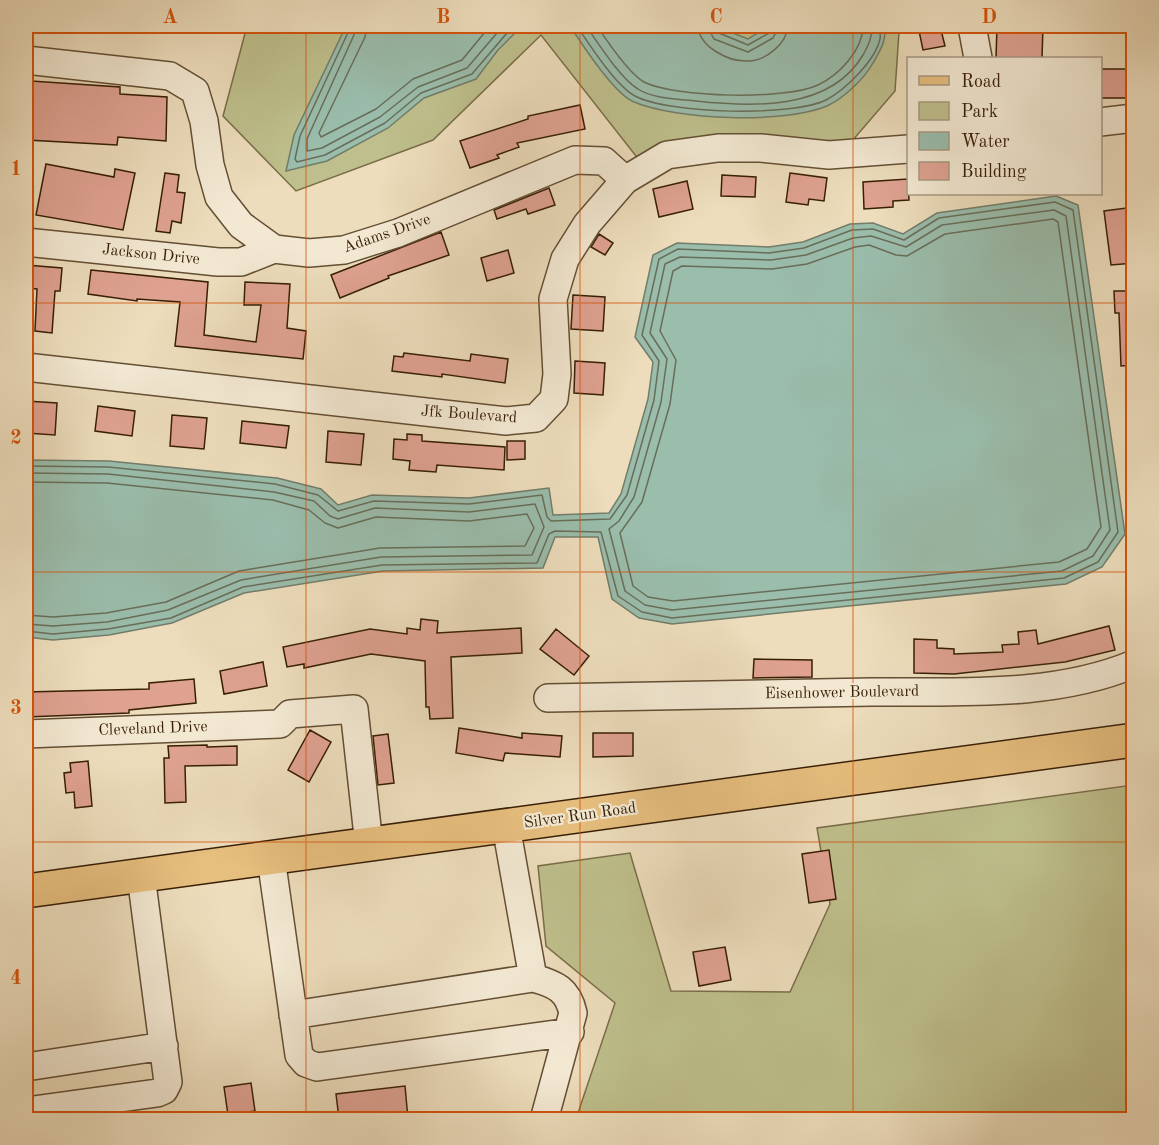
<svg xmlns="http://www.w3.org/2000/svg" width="1159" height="1145" font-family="'Old Standard TT',serif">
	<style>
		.green { fill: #bebf8c; stroke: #7a6e49; stroke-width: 1.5 }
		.water { fill: #9abdac; stroke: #727d6a; stroke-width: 1.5 }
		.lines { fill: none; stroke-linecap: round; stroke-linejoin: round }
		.shore { stroke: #686e59; stroke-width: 1.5 }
		.building { fill: #dfa291; stroke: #371e06; stroke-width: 1.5 }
		.minor-casing { stroke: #644e34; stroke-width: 30 }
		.major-casing { stroke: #371e06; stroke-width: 36 }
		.minor { stroke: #f3e9d3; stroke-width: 27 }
		.major { stroke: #e6be7e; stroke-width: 33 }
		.grid { fill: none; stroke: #d6530b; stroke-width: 1.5; stroke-opacity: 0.55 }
		.labels { text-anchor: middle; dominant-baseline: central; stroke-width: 4.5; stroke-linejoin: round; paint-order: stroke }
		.street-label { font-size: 16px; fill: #371e06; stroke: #f3e9d3 }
		.neatline { fill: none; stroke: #d6530b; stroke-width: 2 }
		.grid-label { font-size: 20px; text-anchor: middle; font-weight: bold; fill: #d6530b }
	</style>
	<rect width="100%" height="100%" fill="#edddbc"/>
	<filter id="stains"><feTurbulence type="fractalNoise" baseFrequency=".00333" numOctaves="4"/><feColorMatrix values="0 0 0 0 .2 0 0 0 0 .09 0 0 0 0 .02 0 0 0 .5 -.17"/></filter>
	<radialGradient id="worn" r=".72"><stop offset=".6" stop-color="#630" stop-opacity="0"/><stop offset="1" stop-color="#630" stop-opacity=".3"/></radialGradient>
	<path class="green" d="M247,26H895L899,32L895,91L840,155L643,165L541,35L433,140L296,191L223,116Z
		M1133,785V1119H576L615,1003L546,946L538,866L630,853L671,991L790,992L830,904L817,828Z"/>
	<path class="water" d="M346,26H522L498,50L476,79L424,98L388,128L327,161L286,171L294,135Z
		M570,26H715L748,39L769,26H885C886,42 881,49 873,63C864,79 844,98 827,106C784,124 677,120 634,102C614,94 582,44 570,26Z
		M1056,196L1078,205L1125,534L1102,567L1066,584L672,624L639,618L612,599L598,537H555L543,568L383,571L244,593L172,623L109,635L53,640L26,637V460L109,461L277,478L321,489L338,505L372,495L469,498L549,488L553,515L609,513L621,494L648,399L653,362L635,337L653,255L677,243L769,247L803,242L850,224L873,223L903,234L937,213Z"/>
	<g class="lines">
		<path class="shore" d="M351,26L300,136L295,159L297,162L325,155L385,123L421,93L472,74L513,26
			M358,26L307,139V151L322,148L380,117L418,87L467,68L503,26
			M367,26L365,37L319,133L321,137L376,109L413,79L462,60L490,26
			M577,26C589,44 616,86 635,96C669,114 791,117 826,100C845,90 875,61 880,39C881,35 879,29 879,26
			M586,26C598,43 620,78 638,89C653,99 679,99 696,101C752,107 830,111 863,55C869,44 872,38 872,26
			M597,26C607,41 628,73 644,82C676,98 786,100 818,85C839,75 863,50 863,26
			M698,26C699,47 729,62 748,61C766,61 787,43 788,26
			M707,26L714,39L748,52L773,38L779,26
			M715,26L719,33L748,45L769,33L771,26
			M1054,210L1066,216L1110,530L1093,556L1062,571L672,610L645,605L625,591L609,529L619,521L634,497L661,402L667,359L650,333L665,264L680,257L771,260L806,255L853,238L871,236L906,247L942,225Z
			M1053,219L1058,222L1101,527L1087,549L1059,562L673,601L648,597L633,586L620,533L642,502L670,404L676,360L660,331L673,271L682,266L772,269L807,264L855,247L869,245L896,255L907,256L945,234Z
			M26,466L108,467L275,484L318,495L338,511L374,501L469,504L542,495L547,517L551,521L610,519L627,495L654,400L659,361L642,335L659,259L678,249L769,253L804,248L852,230L873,229L904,240L939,218L1055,202L1073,210L1118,532L1098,562L1064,578L672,618L642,612L618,596L601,532L555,531L549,534L537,563L382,565L243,587L171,618L108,629L53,634L26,631
			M26,473L108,474L274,492L314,501L330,516L338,519L375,508L469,512L535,504L544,527L532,555L381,557L241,580L168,610L107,622L53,626L26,624
			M26,482L107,483L273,500L309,510L325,523L338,528L376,517L469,521L527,514L534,528L525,546L380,548L239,571L166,602L106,613L53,617L26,615"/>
	</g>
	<path class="building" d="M918,26H940L945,46L923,50Z
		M997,26H1043L1042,58H996Z
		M1101,69H1129V98H1101Z
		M31,81L120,87V94L167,97L166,141L118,137L117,145L27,140Z
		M580,105L585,129L517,143L519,147L497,155L499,158L470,168L460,141L528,119V116Z
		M46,164L114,177L115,169L135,173L123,230L36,215Z
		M165,173L179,175L177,192L185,193L181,223L172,221L170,233L156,231Z
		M790,173L827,178L824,201L809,199L808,205L786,202Z
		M722,175L756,177L755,197L721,196Z
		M908,179L909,200L893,201V207L864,209L863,182Z
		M687,181L693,209L659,217L653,189Z
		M549,188L555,205L528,214L526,209L497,219L494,210Z
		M1134,207V263L1111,265L1104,211Z
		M441,232L449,255L388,276L389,278L340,298L331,275Z
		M599,234L613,243L605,255L591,247Z
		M508,250L514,273L487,281L481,258Z
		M26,265L62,268L60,291H55L52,333L35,331L37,289L26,288Z
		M91,270L208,282L204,335L256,342L261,305H244L245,282L290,284L287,328L306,331L303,359L175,346L180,302L137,299V301L88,294Z
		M1114,291H1134V365L1121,366L1119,313H1115Z
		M573,295L605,297L603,331L571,329Z
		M404,353L470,361L471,354L508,359L505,383L442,374V377L392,371L394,356L403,357Z
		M575,361L605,363L603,395L574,393Z
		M26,401L57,403L55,435L26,433Z
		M98,406L135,411L132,436L95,431Z
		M172,415L207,418L204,449L170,446Z
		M242,421L289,426L286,448L240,443Z
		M328,431L364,434L361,465L326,462Z
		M407,434L422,435V441L505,447L504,470L437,465L436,472L409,470L410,461L393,459L394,439L407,440Z
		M507,441H525V459L507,460Z
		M421,619L438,621L437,633L521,628L522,653L451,657L453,718L430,719L429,707H426L425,661L371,654L304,668V664L287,667L283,647L370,629L407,634V628L420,630Z
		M1109,626L1115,650L1065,662L954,674L914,673V639L937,640V648L954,649V654L1003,652L1002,645L1019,644L1018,632L1036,630L1038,644Z
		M556,629L589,656L574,675L540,649Z
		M754,659L812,660V677L753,678Z
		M263,662L267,686L224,694L220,671Z
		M194,679L196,703L129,710V713L26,717V692L149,689V683Z
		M459,728L522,738V733L562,736L560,757L505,753L503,761L456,753Z
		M310,730L331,742L309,782L288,770Z
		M593,733H633V756L593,757Z
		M388,734L394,783L378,785L373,736Z
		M207,745V747L237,746V765L185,766L186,802L165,803L164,758H169L168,746Z
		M88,761L92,806L75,808L74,792L66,793L64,773L71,772L70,763Z
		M829,850L836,899L809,903L802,854Z
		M725,947L731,980L699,986L693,952Z
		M251,1083L255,1111L228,1115L224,1087Z
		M405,1086L408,1119H339L336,1094Z"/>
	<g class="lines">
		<g class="minor-casing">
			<path id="minor" d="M972,26L978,58
				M26,60L170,76L195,91L204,121L210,165L219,197L241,225L274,249L309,253L344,250L398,233L575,160L604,161L625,180
				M1100,122L1134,118
				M26,242L218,262H241L274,249
				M26,367L506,421L536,418L554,399L557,374L553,299L565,259L587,224L625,180L667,155L718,148H761L829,155L908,149
				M548,698C656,696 764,694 872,692C959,691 1052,698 1134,664
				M26,734L280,724L290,714L354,709L369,845
				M506,826L533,978
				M271,858L299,1055L306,1063L317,1067L570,1032
				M293,1015L533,978C556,984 568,990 573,1013L544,1120
				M26,1067L164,1046
				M26,1111L157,1093L164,1090L168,1082L141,876"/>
		</g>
		<g class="major-casing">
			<path id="major" d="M26,891L1134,740"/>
		</g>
		<use href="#minor" class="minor"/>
		<use href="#major" class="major"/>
	</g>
	<path class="grid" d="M306,26V1120M580,26V1120M853,26V1120M26,303H1134M26,572H1134M26,842H1134"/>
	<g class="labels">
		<g class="street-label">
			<text transform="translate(387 234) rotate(-19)">Adams Drive</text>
			<text transform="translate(151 255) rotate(6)">Jackson Drive</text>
			<text transform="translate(469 415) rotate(4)">Jfk Boulevard</text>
			<text transform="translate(842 693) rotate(-1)">Eisenhower Boulevard</text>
			<text transform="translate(153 729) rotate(-2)">Cleveland Drive</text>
			<text transform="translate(580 816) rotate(-8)">Silver Run Road</text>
		</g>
	</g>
	<rect width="1159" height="1145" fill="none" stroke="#edddbc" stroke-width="66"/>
	<rect x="907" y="57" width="195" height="138" fill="#f3e9d3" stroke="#a89881" stroke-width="1.5"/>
	<rect x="919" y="76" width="30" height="9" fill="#e6be7e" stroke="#a89881" stroke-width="1.5"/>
	<text x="961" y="87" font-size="18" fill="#371e06">Road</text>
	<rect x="919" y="102" width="30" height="18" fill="#bebf8c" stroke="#a89881" stroke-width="1.5"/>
	<text x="961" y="117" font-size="18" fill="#371e06">Park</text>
	<rect x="919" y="132" width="30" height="18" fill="#9abdac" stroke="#a89881" stroke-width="1.5"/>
	<text x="961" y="147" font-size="18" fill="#371e06">Water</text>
	<rect x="919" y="162" width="30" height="18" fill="#dfa291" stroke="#a89881" stroke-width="1.5"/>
	<text x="961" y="177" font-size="18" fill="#371e06">Building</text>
	<rect x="33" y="33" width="1093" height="1079" class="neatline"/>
	<g class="grid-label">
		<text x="170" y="23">A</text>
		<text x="443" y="23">B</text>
		<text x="716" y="23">C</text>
		<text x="989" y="23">D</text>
		<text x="16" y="175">1</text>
		<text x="16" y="444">2</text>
		<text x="16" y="714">3</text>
		<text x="16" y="984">4</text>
	</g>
	<rect width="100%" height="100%" filter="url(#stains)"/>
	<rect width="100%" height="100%" fill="url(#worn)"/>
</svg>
